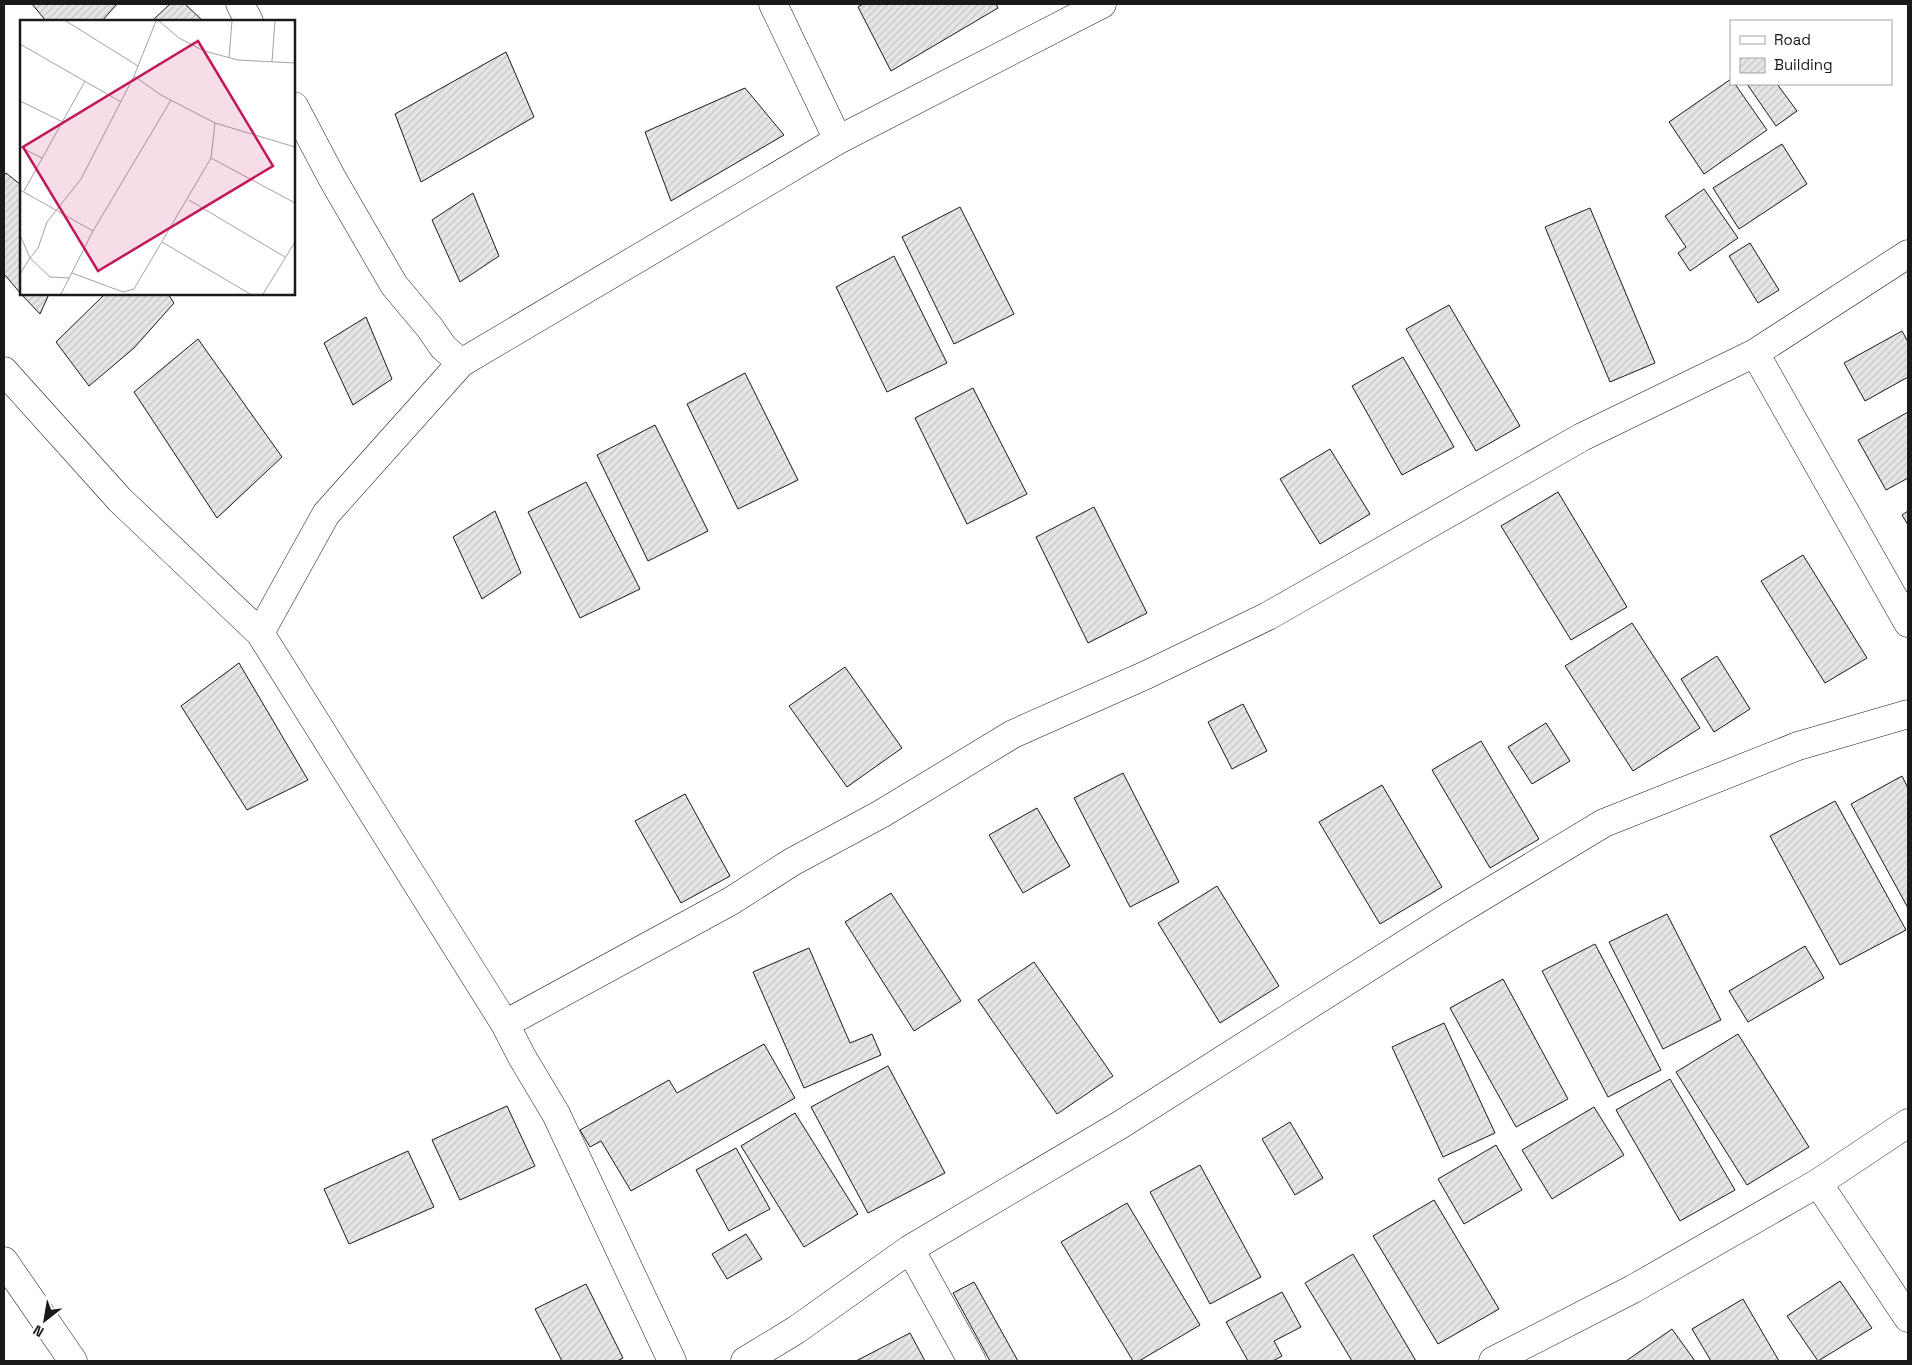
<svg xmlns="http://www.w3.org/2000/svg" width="1912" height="1365" font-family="'Space Grotesk',sans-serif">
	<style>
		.building { fill: url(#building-hatch); stroke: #1a1a1a }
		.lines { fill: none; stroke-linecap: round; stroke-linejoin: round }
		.street-casing { stroke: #1a1a1a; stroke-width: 29 }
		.street { stroke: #fff; stroke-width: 28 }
		.inset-road { fill: none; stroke: #a3a3a3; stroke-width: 1 }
		.view { fill: #c2185b; fill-opacity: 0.15; stroke: #c2185b; stroke-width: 2.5 }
		.inset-edge { fill: none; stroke: #1a1a1a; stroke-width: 2.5 }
	</style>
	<defs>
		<pattern id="building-hatch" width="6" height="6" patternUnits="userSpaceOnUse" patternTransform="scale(1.25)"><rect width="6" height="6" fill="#e6e6e6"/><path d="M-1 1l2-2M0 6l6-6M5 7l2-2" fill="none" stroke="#c5c5c5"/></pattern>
	</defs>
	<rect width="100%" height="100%" fill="#fff"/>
	<path class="building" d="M32,4H117L102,21H46Z
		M170,4H185L203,21H152Z
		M863,4H996L998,8L891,71L858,7Z
		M506,52L534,117L421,182L395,114Z
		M1731,79V84H1735L1767,130L1704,174L1669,122Z
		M1747,84H1777L1797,111L1776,126Z
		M745,88L784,135L671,201L645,132Z
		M1782,144L1807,184L1739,229L1713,188Z
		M6,173L21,185V294L4,274V175Z
		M1704,189L1738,238L1690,271L1678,253L1686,247L1665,216Z
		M473,193L499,256L460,282L432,220Z
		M960,207L1014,314L954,344L902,237Z
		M1590,208L1655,363L1610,382L1545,227Z
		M1750,243L1779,290L1758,303L1729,256Z
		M894,256L947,363L887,392L836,287Z
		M21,294H49L40,314Z
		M105,294H168L174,303L134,348L89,386L56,342Z
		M1449,305L1520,426L1476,451L1406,329Z
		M366,317L392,379L353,405L324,343Z
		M1902,331L1908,342V377L1865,401L1844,363Z
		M198,339L282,457L217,518L134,392Z
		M1403,357L1454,447L1402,475L1352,386Z
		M745,373L798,480L738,509L687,404Z
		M973,388L1027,494L967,524L915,418Z
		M1908,412V478L1886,490L1858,440Z
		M655,425L708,531L648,561L597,455Z
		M1330,449L1370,514L1320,544L1280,479Z
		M586,482L640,589L580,618L528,512Z
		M1558,492L1627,607L1571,640L1501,526Z
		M1094,507L1147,613L1088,643L1036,537Z
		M495,511L521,573L482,599L453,537Z
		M1908,511V525L1902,515Z
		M1803,555L1867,658L1825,683L1761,581Z
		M1632,623L1700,728L1633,771L1565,666Z
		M1717,656L1750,709L1714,732L1681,679Z
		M239,663L308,780L247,810L181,706Z
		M845,667L902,748L847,787L789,706Z
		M1243,704L1267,751L1232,769L1208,722Z
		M1546,723L1570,761L1532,784L1508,747Z
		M1481,741L1539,839L1490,868L1432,770Z
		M1123,773L1179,882L1130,907L1074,798Z
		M1902,776L1908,788V908L1851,804Z
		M1382,785L1442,887L1380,924L1319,822Z
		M685,794L730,876L681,903L635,821Z
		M1835,801L1906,930L1840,965L1770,836Z
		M1037,808L1070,866L1023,893L989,835Z
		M1217,886L1279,986L1220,1023L1158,923Z
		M891,893L961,1001L914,1031L845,922Z
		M1667,914L1721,1020L1663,1049L1609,942Z
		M1595,944L1661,1070L1608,1097L1542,971Z
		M1805,946L1824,978L1748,1022L1729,991Z
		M809,948L850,1043L872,1034L881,1055L804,1088L753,972Z
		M1034,962L1113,1076L1057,1114L978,1000Z
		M1503,979L1568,1099L1516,1127L1450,1008Z
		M1444,1023L1495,1133L1443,1157L1392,1047Z
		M1738,1034L1809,1147L1747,1185L1676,1072Z
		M764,1044L795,1098L631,1191L601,1141L590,1147L580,1130L669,1080L677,1093Z
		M888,1066L945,1173L868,1213L811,1107Z
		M1670,1079L1735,1190L1680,1221L1616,1110Z
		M507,1106L535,1166L460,1200L432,1140Z
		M1594,1107L1624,1155L1552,1199L1522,1150Z
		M795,1113L858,1214L804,1247L741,1146Z
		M1290,1122L1323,1178L1295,1195L1262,1139Z
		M1496,1145L1522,1190L1464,1224L1438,1179Z
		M736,1148L770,1209L729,1231L696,1170Z
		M408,1151L434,1207L349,1244L324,1189Z
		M1200,1165L1261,1277L1210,1304L1150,1192Z
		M1434,1200L1499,1309L1438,1344L1373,1236Z
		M1127,1203L1200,1325L1139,1361H1133L1061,1242Z
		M746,1234L762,1259L727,1279L712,1254Z
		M1353,1254L1416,1361H1352L1305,1283Z
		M1840,1281L1872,1328L1818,1361L1787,1316Z
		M974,1282L1018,1361H990L953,1293Z
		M586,1284L623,1358L617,1361H562L535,1309Z
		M1282,1292L1301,1327L1274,1341L1282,1356L1273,1361H1248L1226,1322Z
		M1743,1299L1779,1361H1711L1692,1329Z
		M1672,1329L1695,1361H1626Z
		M910,1333L925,1361H856Z"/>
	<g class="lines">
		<g class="street-casing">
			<path id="street" d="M240,4L249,21
				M773,4L838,140
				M294,106L332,178L394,285L430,328L443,347L461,363
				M1755,353L1908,623
				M4,371L120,500L260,633L505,1024L522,1057L556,1114L672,1361
				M260,633L326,514L461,363L838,140L1102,4
				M505,1024L731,901L792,862L881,814L1013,734L1146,675L1268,616L1582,437L1755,353L1908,254
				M1818,1183L1908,1318
				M910,1249L972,1361
				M4,1261L73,1361
				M745,1361L796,1330L910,1249L1120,1125L1448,917L1604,823L1798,746L1908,714
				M1493,1361L1633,1289L1818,1183L1908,1123"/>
		</g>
		<use href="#street" class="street"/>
	</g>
	<g transform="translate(20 20)">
		<rect width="275" height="275" fill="#fff"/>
		<path class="inset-road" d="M46,1L118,46M139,1L159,18L184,31L218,40L275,43M0,24L101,82M209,38L212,1M252,41L255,1M114,56L141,75L195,103L275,127M0,81L43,102M0,127L22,138M191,138L275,183M0,170L73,211M4,171L65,61M169,180L265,237M0,215L10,238L18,228L27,202L61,159L114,56L136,1M142,222L230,274M52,253L103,272L114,269L191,138L195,103M0,254L10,238L30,257L49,258M41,274L73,211L151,80M243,274L275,222"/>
		<path class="view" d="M178,21L253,146L78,251L3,127Z"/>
		<rect width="275" height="275" class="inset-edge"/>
	</g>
	<rect width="1912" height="1365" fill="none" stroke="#1a1a1a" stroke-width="10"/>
	<rect x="1730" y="20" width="162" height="65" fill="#ffffff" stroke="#a3a3a3"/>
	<rect x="1740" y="36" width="25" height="8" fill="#ffffff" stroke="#a3a3a3"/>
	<text x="1774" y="45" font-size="15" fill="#1a1a1a">Road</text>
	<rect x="1740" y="58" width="25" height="15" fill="url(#building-hatch)" stroke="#a3a3a3"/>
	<text x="1774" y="70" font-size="15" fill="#1a1a1a">Building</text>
	<g transform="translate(45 1320) rotate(211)" stroke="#ffffff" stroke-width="4" paint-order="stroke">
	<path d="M0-4L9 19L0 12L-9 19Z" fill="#1a1a1a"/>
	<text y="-8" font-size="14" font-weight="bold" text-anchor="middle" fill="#1a1a1a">N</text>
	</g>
</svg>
